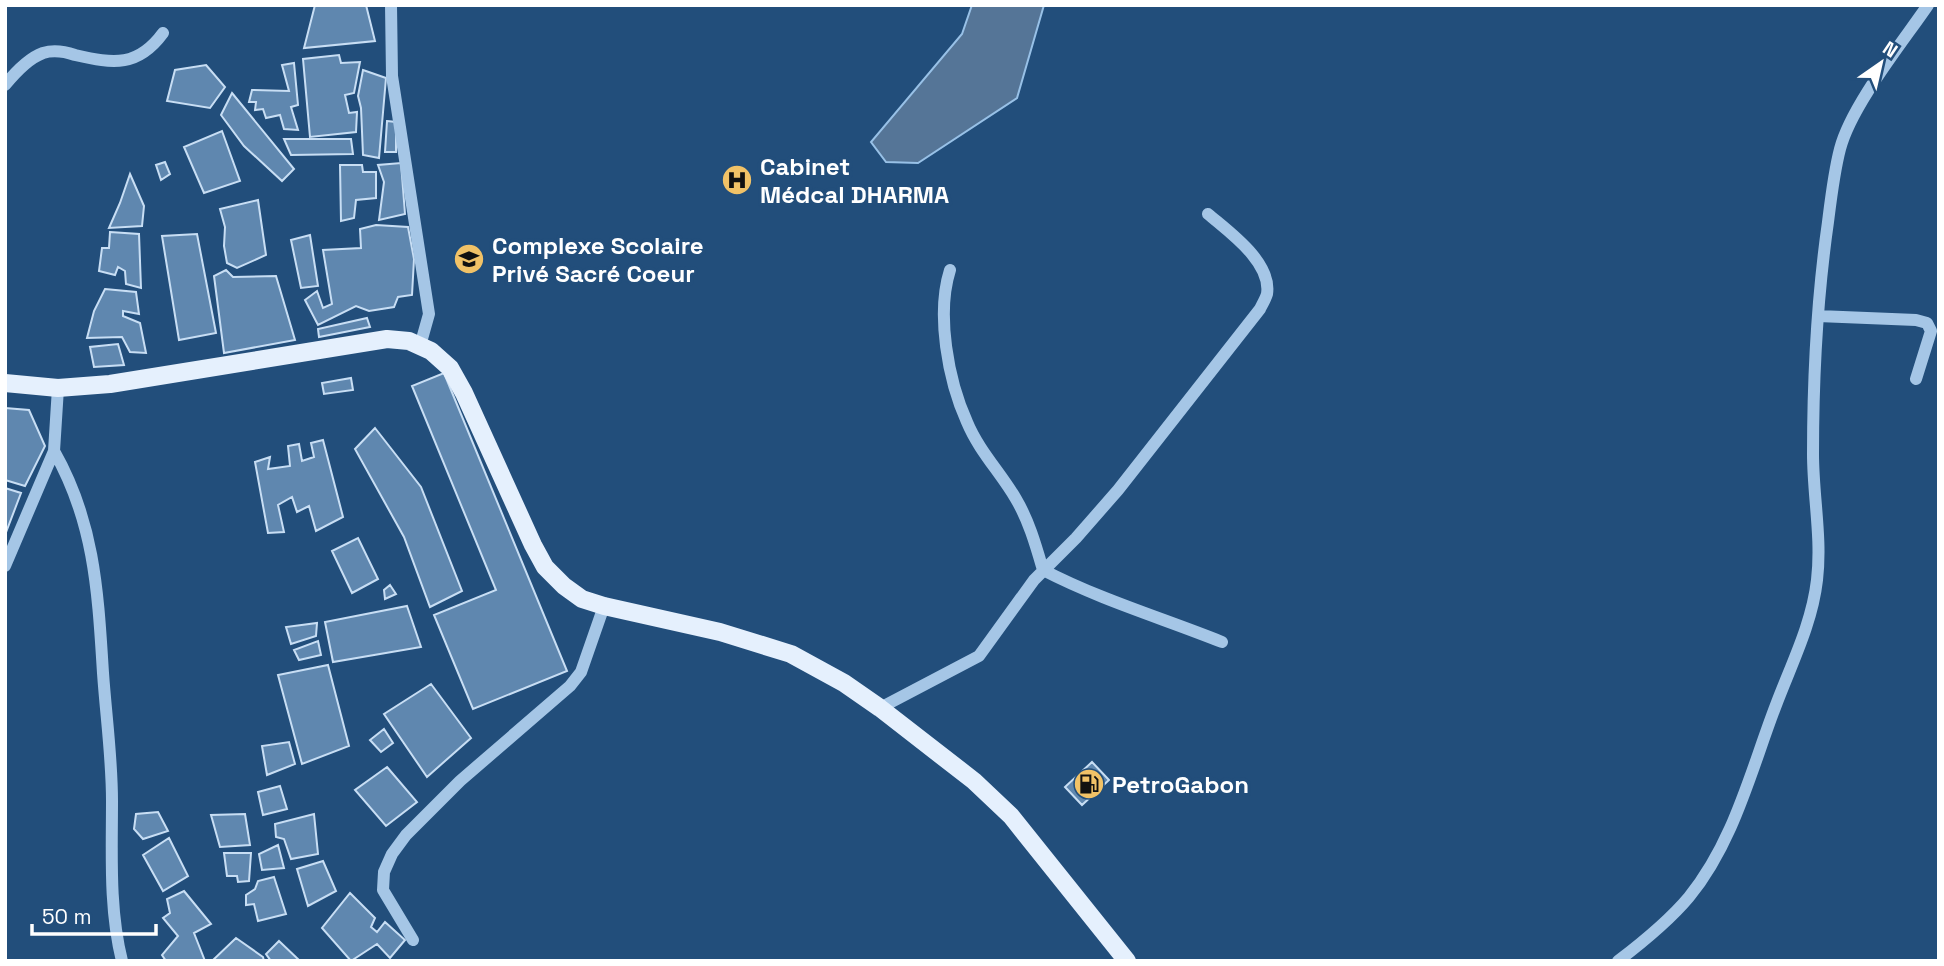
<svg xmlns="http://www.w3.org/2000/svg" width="1944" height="966" font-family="'Space Grotesk',sans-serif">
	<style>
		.water { fill: #557597; stroke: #98c1e7; stroke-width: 2 }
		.building { fill: #5f87af; stroke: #c8def4; stroke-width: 2 }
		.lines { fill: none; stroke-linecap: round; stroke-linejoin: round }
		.minor { stroke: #a5c6e6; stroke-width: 12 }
		.major { stroke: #e5f0fd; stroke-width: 18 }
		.labels { text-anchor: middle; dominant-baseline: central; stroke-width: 7; stroke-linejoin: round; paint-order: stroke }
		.poi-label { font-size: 24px; font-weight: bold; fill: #fff; stroke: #224e7b; text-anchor: start }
	</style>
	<rect width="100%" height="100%" fill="#224e7b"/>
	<path class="water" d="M972,5H1044L1017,98L918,163L886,162L871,142L962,34Z"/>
	<path class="building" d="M315,5H366L375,41L304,48Z
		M339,55L341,63L360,62L354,93L345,95L349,113L357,112L356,132L310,137L303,59Z
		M294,63L298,105L291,107L298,130L284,129L280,115L266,118L263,109L255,110L256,102H249L252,90L289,91L282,65Z
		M206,65L225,87L210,108L167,101L175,70Z
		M363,70L386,78L379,158L363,155L361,108L358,96Z
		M232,93L294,169L282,181L244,146L221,115Z
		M387,121L396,122V152H385Z
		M222,131L240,181L204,193L184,147Z
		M284,139H351L353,154L291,155Z
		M165,162L170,174L161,180L156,165Z
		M401,163L405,214L379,220L384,182L378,165Z
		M340,165H362L363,172H376V198L356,200L354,218L341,221Z
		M130,174L144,206L142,226L109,228L120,203Z
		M258,200L266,255L237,268L227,263L224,246L225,227L220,209Z
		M376,225L408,227L414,259L412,295L398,297L394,307L369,311L356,306L318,325L305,300L317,291L323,308L332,304L323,250L361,248L360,229Z
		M110,232L139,234L141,288L126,284L125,271L118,267L115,275L99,271L102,248H109Z
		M197,234L216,333L179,340L162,236Z
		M310,235L318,286L301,288L291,240Z
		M226,270L233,277L276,276L295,340L224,353L214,276Z
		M105,289L136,292L139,314L123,311V316L140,323L146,353L130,352L122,337L87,338L94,311Z
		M367,318L370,327L319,337L318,329Z
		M118,344L124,365L94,367L90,347Z
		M444,373L567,671L473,709L434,615L496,590L412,386Z
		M351,378L353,390L324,394L322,383Z
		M5,408L29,410L45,446L25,486L5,480Z
		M375,428L421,487L462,591L430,607L404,537L355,449Z
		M323,440L343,517L316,531L309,506L297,512L292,497L278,505L284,532L268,533L255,462L270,457L268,469L290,466L288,446L299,444L302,461L314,457L311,443Z
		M5,488L21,493L5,535Z
		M358,538L378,579L352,593L332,551Z
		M390,585L396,594L385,599L384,590Z
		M407,606L421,647L333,662L325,622Z
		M317,623L316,636L291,644L286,627Z
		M318,641L321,655L299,660L294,650Z
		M328,665L349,746L302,764L278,675Z
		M431,684L471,738L427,777L384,714Z
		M384,729L393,743L381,752L370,740Z
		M289,742L295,764L267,775L262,746Z
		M1092,762L1109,780L1082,805L1065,787Z
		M387,767L417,802L386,826L355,790Z
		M280,786L287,809L263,815L258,792Z
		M158,812L168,831L143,839L134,829L136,814Z
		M245,814L250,845L220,847L211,815Z
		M314,814L318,854L291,859L284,839L276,837L275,824Z
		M169,838L188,876L163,891L143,855Z
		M278,845L284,868L262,870L259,854Z
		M224,853H251L249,881L238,882L237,876H227Z
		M323,861L336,891L308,906L297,869Z
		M274,877L286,914L258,921L254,904L246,905V895L255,889L258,881Z
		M184,891L211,924L194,933L205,961H166L162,955L178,936L163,918L170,913L167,899Z
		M350,893L375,918L371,927L377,932L385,922L405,940L390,958L377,944L351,961L322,928Z
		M236,938L263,957L264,961H212Z
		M279,941L300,961H271L266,954Z"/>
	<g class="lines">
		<path class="minor" d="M391,5L392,76L429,314L420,346
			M5,85C14,74 29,58 43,53C53,50 66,52 75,55C114,64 138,67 163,33
			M950,270C936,314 948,380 967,422C979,451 1001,473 1016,499C1029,521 1036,546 1043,570C1101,600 1162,618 1222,642
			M1818,316L1916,320L1927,323L1931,331L1916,379
			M54,451C95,523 98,594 103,673C106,716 112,758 112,801C112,854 109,909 122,961
			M5,566L54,451L58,388
			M880,708L979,656L1034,580L1076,538L1118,490L1260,309C1262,305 1266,298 1267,294C1272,262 1229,232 1208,214
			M413,940L383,890L384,872L392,854L406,835L460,781L570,686L581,672L604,606
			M1618,961C1643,942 1669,921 1689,897C1734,842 1751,770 1776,705C1791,665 1812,624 1817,580C1822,538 1813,496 1813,454C1813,376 1817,299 1828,222C1831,198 1834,172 1840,149C1851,106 1902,43 1928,5"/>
		<path class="major" d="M5,383L58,388L110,384L387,339L409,341L431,351L450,368L464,393L533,545L545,567L564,586L582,599L604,606L720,632L791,654L844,683L880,708L974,781L1011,816L1127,961"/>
	</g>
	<defs>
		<g id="hospital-disc" transform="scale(1.575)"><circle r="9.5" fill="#f1c267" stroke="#224e7b"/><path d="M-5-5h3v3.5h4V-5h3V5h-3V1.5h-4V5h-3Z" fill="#111"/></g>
		<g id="school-disc" transform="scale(1.575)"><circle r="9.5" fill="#f1c267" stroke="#224e7b"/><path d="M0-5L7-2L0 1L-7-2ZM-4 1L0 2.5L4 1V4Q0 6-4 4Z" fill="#111"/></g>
		<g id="fuel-disc" transform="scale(1.575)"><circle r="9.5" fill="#f1c267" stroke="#224e7b"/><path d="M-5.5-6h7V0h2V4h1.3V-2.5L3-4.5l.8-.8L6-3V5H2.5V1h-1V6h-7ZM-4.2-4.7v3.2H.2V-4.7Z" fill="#111"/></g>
	</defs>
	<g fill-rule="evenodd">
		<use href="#hospital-disc" x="737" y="180"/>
		<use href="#school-disc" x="469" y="259"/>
		<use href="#fuel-disc" x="1089" y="784"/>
	</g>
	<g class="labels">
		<g class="poi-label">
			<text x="760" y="166">Cabinet<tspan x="760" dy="28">Médcal DHARMA</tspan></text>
			<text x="492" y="245">Complexe Scolaire<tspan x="492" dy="28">Privé Sacré Coeur</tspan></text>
			<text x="1112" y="784">PetroGabon</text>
		</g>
	</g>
	<rect width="1944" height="966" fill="none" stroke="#ffffff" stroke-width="14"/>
	<g transform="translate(1881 63) rotate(34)" stroke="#224e7b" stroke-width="5" paint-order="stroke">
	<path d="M0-5L12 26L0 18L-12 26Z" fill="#ffffff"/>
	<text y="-10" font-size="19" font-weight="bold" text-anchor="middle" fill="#ffffff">N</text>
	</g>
	<path d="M32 924v10h124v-10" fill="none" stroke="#ffffff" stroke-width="3.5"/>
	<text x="42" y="924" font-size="21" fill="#ffffff" stroke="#224e7b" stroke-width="5" paint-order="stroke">50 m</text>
</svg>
